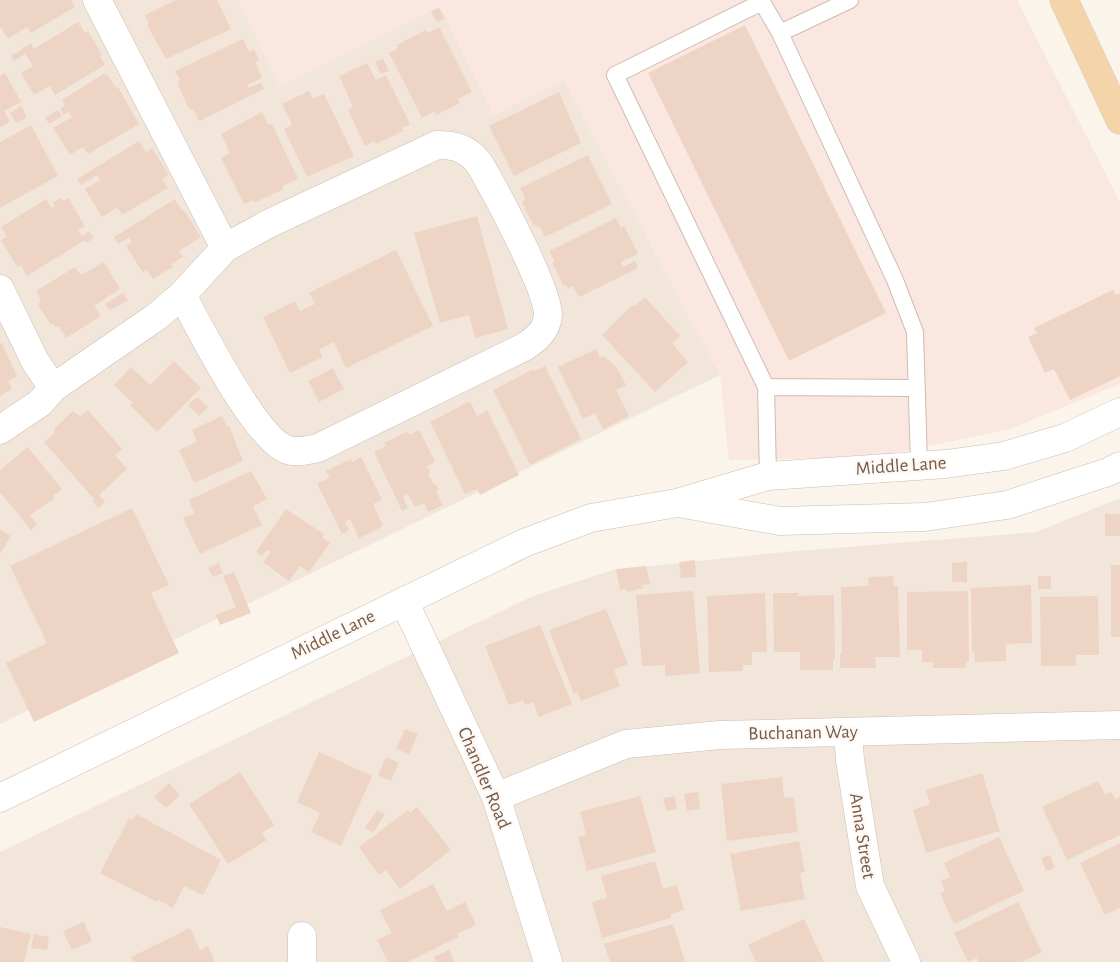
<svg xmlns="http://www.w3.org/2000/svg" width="1120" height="962" font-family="'Alegreya Sans',sans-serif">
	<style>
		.residential { fill: #f2e6da }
		.commercial { fill: #fae7e0 }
		.building { fill: #eed4c5 }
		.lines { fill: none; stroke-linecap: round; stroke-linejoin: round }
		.service-casing { stroke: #cdbcb1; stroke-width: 18 }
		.minor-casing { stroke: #cdbcb1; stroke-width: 29 }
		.tertiary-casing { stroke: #cdbcb1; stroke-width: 29 }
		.primary-casing { stroke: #d8d1ce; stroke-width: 29 }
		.service { stroke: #fff; stroke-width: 16 }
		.minor { stroke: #fff; stroke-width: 28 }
		.tertiary { stroke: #fff; stroke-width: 28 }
		.primary { stroke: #f3d5a9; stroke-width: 28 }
		.labels { text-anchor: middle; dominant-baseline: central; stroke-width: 4.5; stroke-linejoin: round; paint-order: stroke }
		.street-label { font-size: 19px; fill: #745b50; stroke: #fef8f1 }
	</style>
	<rect width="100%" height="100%" fill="#fbf4eb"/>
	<path class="residential" d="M0,0H238L280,85L440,6L493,114L564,80L720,375L0,724Z
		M1120,498V962H0V852L533,596L613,570L784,552L1036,532Z"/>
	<path class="commercial" d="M238,0H1017L1120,202V384L1007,430L873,457L729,460L720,375L564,80L493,115L440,6L280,86Z"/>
	<path class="building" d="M0,0H71L75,7L31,33L27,27L8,39L0,26Z
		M176,0H217L231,29L166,59L147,25L149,24L145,15Z
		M439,8L445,18L437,22L431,11Z
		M78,22L85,33L88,31L102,55L100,56L105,65L55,95L50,86L34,95L21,73L33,66L25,54L14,61L11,56L31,43L34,49Z
		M745,25L886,313L789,361L648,73Z
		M439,27L472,92L458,99L460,103L436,115L435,111L422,118L389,53L398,48L397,45L426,30L428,33Z
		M243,39L249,52L254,49L259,60L255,62L262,78L247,85L248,88L261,83L264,89L199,121L194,111L189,109L178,85L180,80L175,71Z
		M383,58L389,71L381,74L375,62Z
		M367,63L376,80L386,75L410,124L402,128L403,131L376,144L374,141L365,146L348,110L353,107L339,76Z
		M5,73L21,102L4,111L10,122L0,127V76Z
		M105,73L106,76L108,75L116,88L118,87L139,124L88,154L83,147L70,155L53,128L72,117L68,112L64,115L60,108L65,106L62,100Z
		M309,91L313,99L324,94L354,156L307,177L284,129L292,125L282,104Z
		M559,92L581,143L514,176L489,126Z
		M21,106L27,117L16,123L10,113Z
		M58,110L62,116L49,124L45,118Z
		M262,112L268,125L272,124L298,179L282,186L284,189L254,203L253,200L244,204L221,158L230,153L221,134Z
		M31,125L58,176L0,208V142Z
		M139,141L146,152L152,148L169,175L162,179L168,188L122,215L117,207L102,217L85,189L100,180L97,175L81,185L77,179Z
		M588,155L612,204L545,237L540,227L538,228L536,224L534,226L522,203L525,198L520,188Z
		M61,198L63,201L68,198L85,226L78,230L82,236L89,231L94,238L86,243L85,240L27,276L21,265L17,267L1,240L7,237L1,227L46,199L52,208L55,206L53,203Z
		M175,199L182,211L184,210L201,237L179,251L183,257L171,264L173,267L153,279L147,270L143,273L126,246L132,242L129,238L118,244L114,237Z
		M477,216L508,329L475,338L469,315L440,323L414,233Z
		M616,218L621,228L624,226L638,254L621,262L623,267L635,261L638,268L579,297L573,286L568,289L566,285L564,286L552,263L555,262L549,251Z
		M396,250L433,326L346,368L334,342L319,350L323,357L290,373L263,317L295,301L300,311L315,304L309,293Z
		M104,262L120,289L94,306L101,316L66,338L59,326L56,328L53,324L51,325L38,305L41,299L36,291L75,267L81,275Z
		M1113,290L1116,295L1120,293V376L1070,400L1054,369L1045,373L1028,337L1037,333L1034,328Z
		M123,293L128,300L110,311L105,304Z
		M645,297L680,336L672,343L688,362L655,392L602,335L630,307L636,305Z
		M2,343L17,376L8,381L12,389L0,396V344Z
		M596,349L600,358L604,356L617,368L626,385L616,390L629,416L603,429L595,413L583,419L558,367Z
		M174,361L201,388L157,432L130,405L133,403L114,385L131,367L150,385Z
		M545,366L581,439L530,465L493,390L534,369L535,371Z
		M333,368L344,389L319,402L308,381Z
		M197,397L208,407L199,416L188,405Z
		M470,401L477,416L487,410L519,475L480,495L477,489L465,494L430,422Z
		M88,410L122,449L115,455L127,469L99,495L105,502L98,508L92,500L94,499L44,442L54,434V429L73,411L80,416Z
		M222,416L227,427L229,426L243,461L194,483L179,450L197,442L192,430Z
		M419,430L435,462L425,467H428L430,473L428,474L434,485L436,484L439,490L436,491L443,505L428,512L424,503L415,507L408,494L403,497L408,508L402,511L374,452L386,446L384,443L408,431L409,435Z
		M28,447L62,489L53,496L55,498L30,515L37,524L31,530L0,492V470Z
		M361,457L382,500L373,504L383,526L359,538L350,519L345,522L349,530L342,534L317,483L330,478L326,471L351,459L352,462Z
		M251,471L267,499L253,506L262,525L200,554L183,518L194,513L189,500Z
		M132,508L169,585L151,593L179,653L34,722L6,663L47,643L10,566Z
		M286,509L324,534L322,537L330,543L309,572L300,566L289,581L263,562L271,552L267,550L262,556L256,552Z
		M1105,514H1120V536H1105Z
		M0,529L11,536L0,554Z
		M695,560L696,577L681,578L679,562Z
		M967,562V582H952V563Z
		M219,563L223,573L213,577L208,568Z
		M1111,565H1120V637H1111Z
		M646,566L650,584L642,585L643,588L627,592L626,589L620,590L616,569Z
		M234,572L251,613L220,625L216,615L236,607L223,576Z
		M893,576L894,586H898L900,657H875L876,668H840V654L842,653L841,587L869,586L868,577Z
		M1038,576H1051V589H1038Z
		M1031,585L1032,643L1006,644V661L975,662L974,652H972L971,588Z
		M693,591L700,673L665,676V665L642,666L636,595Z
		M968,591L969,661H966V668H933V662H922V650H907V592Z
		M765,593L767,652H752V665H743V671L709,672L707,596Z
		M773,593H798V596L834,595L835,659H833V670H800V652H774Z
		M1098,596L1099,655H1076V666H1041L1040,597Z
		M606,609L628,664L614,670L620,686L581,701L577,692L574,694L549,630Z
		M540,625L572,704L539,717L533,702L525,705L523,700L509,705L485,646Z
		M405,729L418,734L409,754L396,749Z
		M319,752L372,776L341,846L311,832L320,813L297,802Z
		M386,757L399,763L391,781L378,775Z
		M240,772L274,825L262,833L267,840L228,864L189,804Z
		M982,773L1000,831L926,853L913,810L930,804L926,790Z
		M782,777L784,798L794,797L798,832L727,841L721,784Z
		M1098,781L1105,794L1111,792L1115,799L1120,797V835L1067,860L1042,807Z
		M169,783L180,795L166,808L154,797Z
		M698,792L700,809L687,811L684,794Z
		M640,796L656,852L587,871L578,837L586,835L580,812Z
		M675,796L677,809L666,811L663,798Z
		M417,807L451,850L400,889L386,870L379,875L359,847L408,810L410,813Z
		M377,810L385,814L373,833L365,828Z
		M136,814L221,860L203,895L184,886L173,908L158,900L157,902L100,873L129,818L133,820Z
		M999,837L1024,891L954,924L940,893L945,891L941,881L950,877L944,863Z
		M799,841L805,872L800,873L805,899L741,911L730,854Z
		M1120,843V908L1105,915L1080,863Z
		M1050,855L1055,868L1046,871L1041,858Z
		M655,861L663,889L677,885L684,910L670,914L671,918L602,938L592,902L607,898L601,876Z
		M433,884L447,911L465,902L476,925L457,934L459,937L407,962H388L377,940L392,933L380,910Z
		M1018,902L1042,952L1022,962H978L977,958L968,962L954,933Z
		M804,919L824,962H756L748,945Z
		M84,922L92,941L72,950L63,931Z
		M673,924L685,962H610L604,944Z
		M0,927L31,934L24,962H0Z
		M190,928L200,950L208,946L215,962H133L131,957Z
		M34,934L49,937L47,950L31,948Z
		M449,950L455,962H436L434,957Z"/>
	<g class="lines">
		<g class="service-casing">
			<path id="service" d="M850,0L780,33L895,280L915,332L919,464
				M766,387L615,75L762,2L780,33
				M768,476L766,387L917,388"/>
		</g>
		<g class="minor-casing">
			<path id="minor" d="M97,0L225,248
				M0,289L35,361L53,388
				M0,430L40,403L53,388L156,317L182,295L225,248L268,224L437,145C455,145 467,148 479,163C495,190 548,289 548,315C547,331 535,340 524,347L318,448C308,450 298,453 288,450C256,440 199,327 182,295
				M404,601L496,797L548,962
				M848,733L850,760L870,886L906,962
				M496,797L626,744L720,735L1120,725
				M302,936V962"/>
		</g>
		<g class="tertiary-casing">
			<path id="tertiary" d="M684,504L780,521L925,517L1007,505L1108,472L1120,466
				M0,798L524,543L591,518L677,503L768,476L946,464L1004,456L1065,438L1120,412"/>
		</g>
		<g class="primary-casing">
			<path id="primary" d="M1064,0L1120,120"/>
		</g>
		<use href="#service" class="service"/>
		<use href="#minor" class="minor"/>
		<use href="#tertiary" class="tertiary"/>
		<use href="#primary" class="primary"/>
	</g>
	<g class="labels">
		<g class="street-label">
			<text transform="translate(901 466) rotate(-4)">Middle Lane</text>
			<text transform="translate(333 635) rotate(-26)">Middle Lane</text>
			<text transform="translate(803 733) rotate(-1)">Buchanan Way</text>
			<text transform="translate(484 778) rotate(67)">Chandler Road</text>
			<text transform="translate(862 836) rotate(81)">Anna Street</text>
		</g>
	</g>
</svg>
